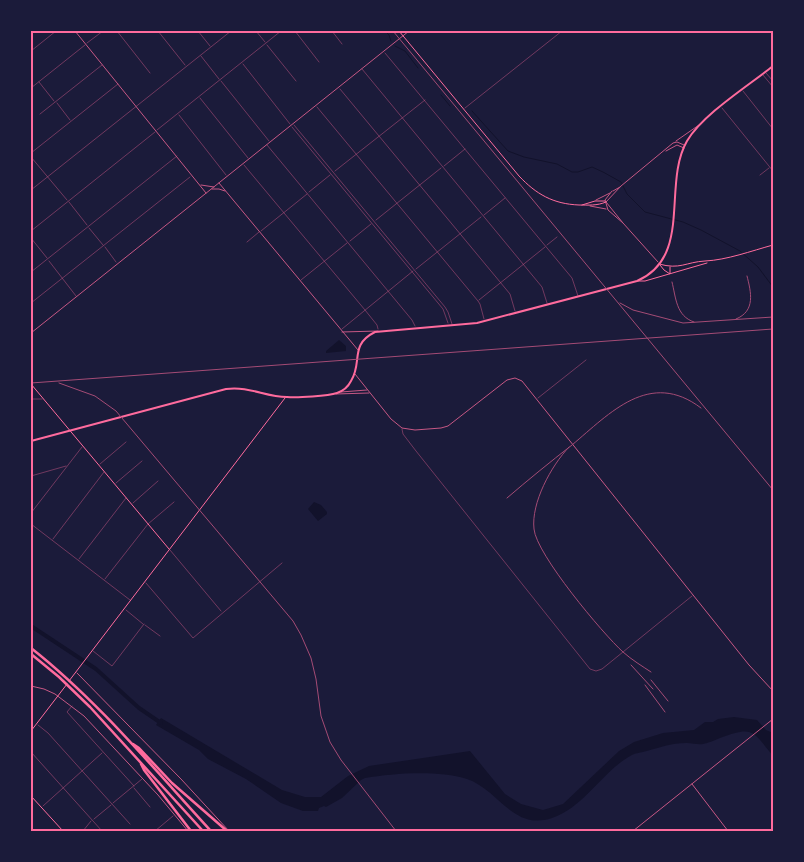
<svg xmlns="http://www.w3.org/2000/svg" width="804" height="862" font-family="Georgia,serif">
	<style>
		.water { fill: #12122b }
		.lines { fill: none; stroke-linecap: round; stroke-linejoin: round }
		.stream { stroke: #12122b; stroke-width: 1 }
		.river { stroke: #12122b; stroke-width: 4 }
		.service { stroke: #c65784; stroke-width: 0.5 }
		.minor { stroke: #c65784; stroke-width: 0.5 }
		.tertiary { stroke: #c65784; stroke-width: 1 }
		.secondary { stroke: #ff6b9d; stroke-width: 1 }
		.primary { stroke: #ff6b9d; stroke-width: 2 }
		.motorway { stroke: #ff6b9d; stroke-width: 2.5 }
		.rail { stroke: #a44b75; stroke-width: 1 }
		.neatline { fill: none; stroke: #ff6b9d; stroke-width: 2 }
	</style>
	<rect width="100%" height="100%" fill="#1b1b3a"/>
	<path class="water" d="M339,340L346,346V351L326,353V351Z
		M314,502L321,505L327,512V514L318,521L308,509Z
		M734,717L757,720L766,730L773,733V756C752,730 753,726 720,738C715,740 708,743 703,744C698,745 692,743 687,743C671,743 658,748 643,752C639,753 636,753 632,755C602,771 585,807 552,818C513,831 499,790 467,779C438,770 395,773 365,778L361,780L342,798L326,807L324,806L319,808L318,811H303L281,803L246,779L208,759L199,750L156,725L161,718L282,790L305,797H321L348,776L369,766L470,751L505,794L521,804L543,810L563,804L619,751L634,742L663,733L694,730L705,722H713L718,719Z"/>
	<g class="lines">
		<path class="stream" d="M385,31L389,35L391,41
			M395,46L405,51L418,68
			M441,95L450,106
			M472,111L508,151L524,157L557,164L572,172H578L592,167L603,172L621,182L627,194L645,212L683,222L701,230L740,251L758,267L773,287"/>
		<path class="river" d="M31,626L96,669L139,708L161,723"/>
		<path class="service" d="M247,242L259,232"/>
		<path class="minor" d="M117,31L150,73
			M158,31L185,65
			M198,31L210,46
			M256,31L265,42
			M295,31L319,62
			M332,31L342,44
			M87,43L103,31
			M267,45L296,81
			M31,51L56,31
			M385,53L572,278L578,296
			M201,56L219,79
			M243,64L290,124
			M362,69L542,287L547,303
			M766,73L773,81
			M763,75L773,87
			M221,81L269,141
			M39,82L54,101
			M31,88L85,45
			M340,89L510,294L515,311
			M743,91L773,129
			M200,98L248,158
			M57,103L70,120
			M317,107L478,301L480,304L484,319
			M465,108L562,31
			M722,108L773,171
			M40,114L102,65
			M179,115L226,175
			M294,125L445,307L448,312L452,324
			M292,127L443,309L448,323
			M157,130L281,31
			M267,145L412,320L415,326
			M31,153L118,84
			M31,157L67,200
			M244,165L365,310L377,325L378,329
			M444,166L465,149
			M335,171L425,100
			M760,175L769,168
			M31,190L231,31
			M309,192L330,175
			M69,202L87,225
			M484,215L505,198
			M376,220L441,168
			M89,228L103,245
			M31,231L155,132
			M261,231L307,194
			M31,238L47,258
			M350,241L371,224
			M547,245L557,237
			M105,247L116,262
			M49,261L76,296
			M416,269L481,217
			M31,272L177,156
			M301,280L347,243
			M479,300L545,247
			M31,303L190,177
			M342,329L413,271
			M538,398L586,360
			M31,399H42
			M402,429L403,434L416,451L590,669L596,671L602,669L692,596
			M100,464L126,442
			M31,476L66,466
			M116,483L142,461
			M133,503L158,481
			M31,513L82,447
			M31,524L130,600
			M53,539L104,472
			M170,550L221,611
			M79,559L126,498
			M105,579L148,524L174,502
			M146,583L193,638L282,563
			M126,610L143,624
			M145,625L160,636
			M93,651L112,666L144,624
			M72,706L67,712L134,786
			M38,725L48,733L130,824
			M31,752L102,831
			M134,788L150,807
			M113,803L142,779
			M43,806L102,753
			M94,819L111,805
			M83,831L91,821
			M155,831L173,816"/>
		<path class="tertiary" d="M75,31L206,193
			M676,141L699,125
			M666,151L677,145L684,148
			M219,183L358,350
			M201,185L214,187
			M212,189H219L225,191
			M612,191L605,200L608,210L623,223L658,262
			M613,191L620,187
			M596,200L610,193
			M590,206L606,209
			M623,223L606,202L621,186L673,143L677,142L684,145
			M342,332L378,331
			M31,333L409,31
			M355,374L391,419L402,428L415,430L441,428L448,426L507,380L515,378L522,381L749,665L773,691
			M341,392L367,390
			M336,394L369,393
			M77,673L181,779L229,831
			M31,686L44,689L55,694L84,716L158,795L188,831
			M692,784L728,831
			M633,831L773,719"/>
		<path class="secondary" d="M399,31L519,176C536,194 553,204 579,205C588,205 597,206 606,202
			M582,205L595,201H605
			M659,264C680,270 686,262 705,261C727,260 751,251 773,245
			M660,265L664,270L670,274V267
			M638,281H645L707,263
			M31,384L169,549
			M69,681L285,398
			M31,731L67,684
			M31,796L63,831"/>
		<path class="primary" d="M31,441L226,389C250,386 265,397 287,397C297,398 328,396 337,393C343,391 348,387 351,381C363,362 349,345 375,332L477,323L637,281C693,257 662,184 687,141C703,114 748,86 773,66"/>
		<path class="motorway" d="M31,648C97,700 154,769 211,831
			M31,654L59,677L90,707L203,831
			M133,744L139,748L172,783L227,831
			M141,764L144,770L191,831"/>
		<path class="rail" d="M393,31L773,490
			M672,282C676,298 676,316 694,322
			M620,303L633,310L683,323L773,317
			M736,319C756,311 751,292 747,276
			M31,383L773,329
			M59,383L95,396L116,411L293,621L301,635L311,658L316,679L321,716L330,742L341,760L396,831
			M569,447C551,466 531,503 534,529C536,554 603,634 623,652C632,660 642,666 651,672
			M507,498C528,480 550,462 572,445C610,413 650,369 701,408
			M631,665L653,689
			M651,680L668,701
			M645,685L665,712"/>
	</g>
	<rect width="804" height="862" fill="none" stroke="#1b1b3a" stroke-width="65"/>
	<rect x="32" y="32" width="740" height="798" class="neatline"/>
</svg>
